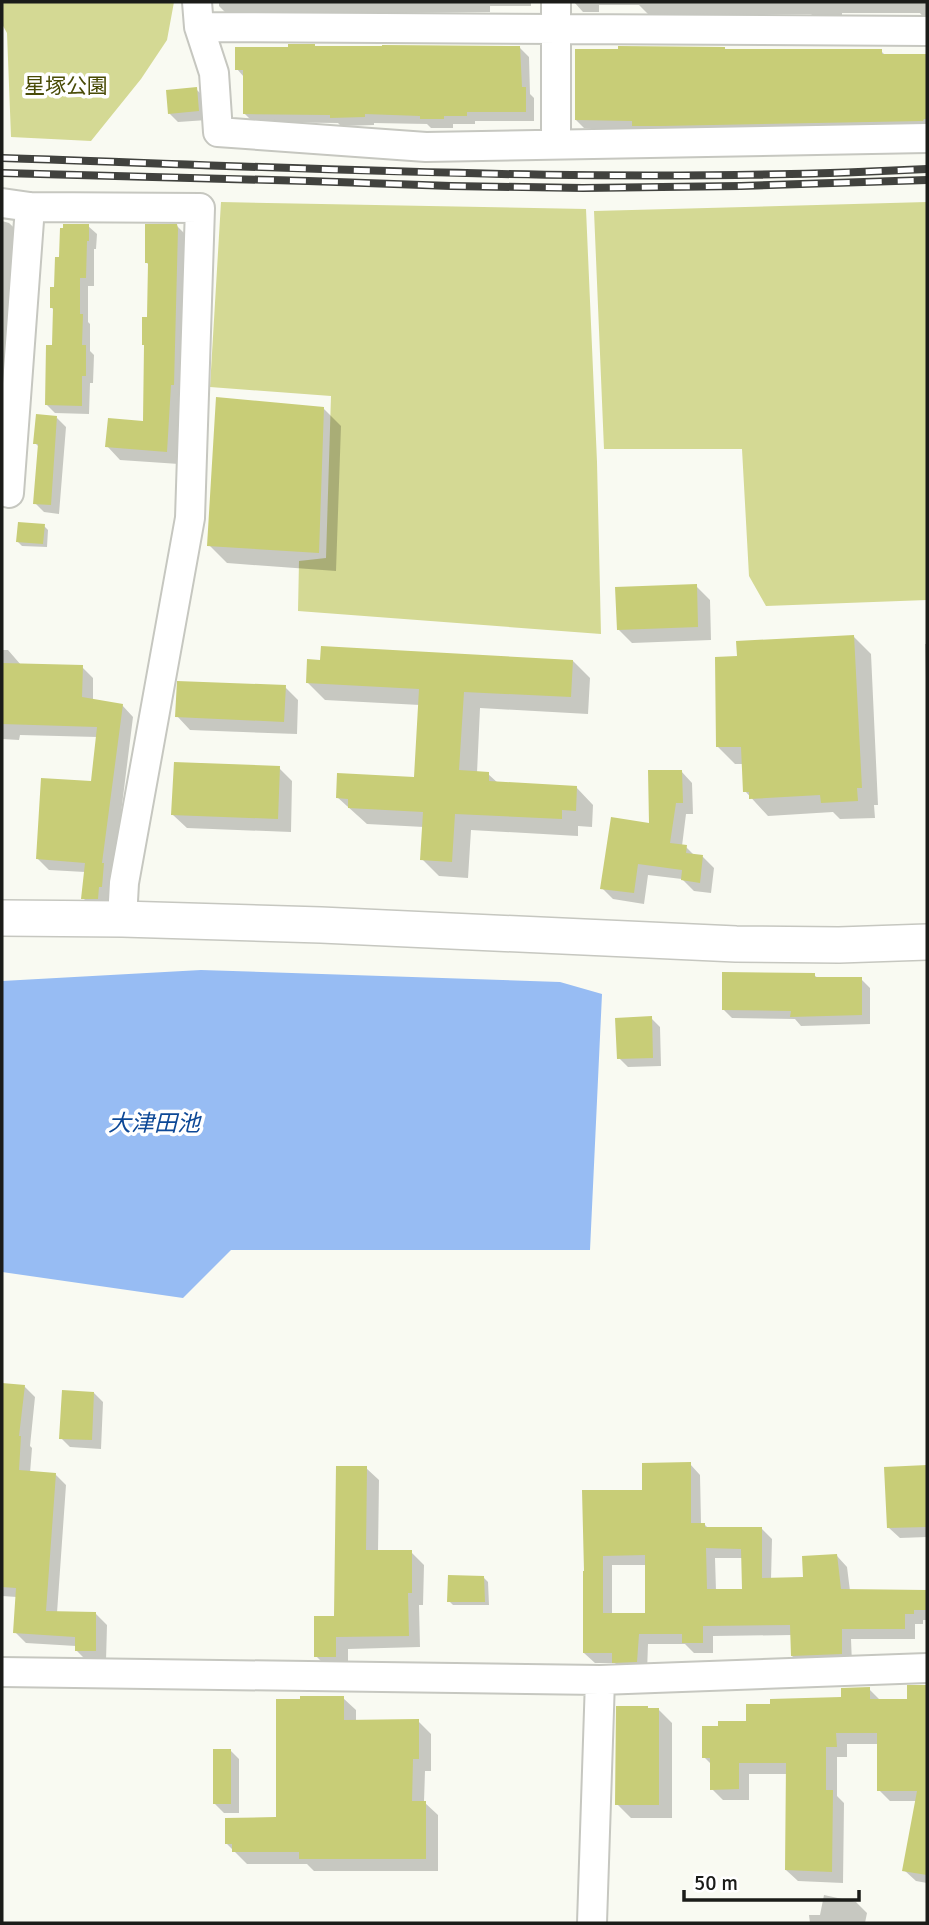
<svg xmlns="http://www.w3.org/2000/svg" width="929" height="1925" font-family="Signika,'Noto Sans JP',sans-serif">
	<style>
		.green { fill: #d4d994 }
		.water { fill: #97bcf3 }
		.shadow { fill: #0003; fill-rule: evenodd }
		.building { fill: #c8cd77; fill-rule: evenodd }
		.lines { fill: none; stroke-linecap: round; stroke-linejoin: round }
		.minor-casing { stroke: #c6c7c0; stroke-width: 32 }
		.tertiary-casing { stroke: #c6c7c0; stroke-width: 38 }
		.minor { stroke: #fff; stroke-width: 28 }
		.tertiary { stroke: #fff; stroke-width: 35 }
		.rail-casing { stroke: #41423e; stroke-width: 8 }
		.rail { stroke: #fff; stroke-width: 5; stroke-dasharray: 16; stroke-linecap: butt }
		.labels { text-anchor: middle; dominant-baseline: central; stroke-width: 7; stroke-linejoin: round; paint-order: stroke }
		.park-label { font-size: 21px; fill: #494b06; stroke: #fff }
		.water-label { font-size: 23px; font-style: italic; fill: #0d4896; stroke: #fff }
	</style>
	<rect width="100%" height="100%" fill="#f9faf2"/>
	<path class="green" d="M2,2H174L167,40L141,79L91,141L11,137L7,33L2,24Z
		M221,202L586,209L597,462L601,634L298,611L299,561L326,558L331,396L210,387Z
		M927,202V600L766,606L749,576L742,449H604L594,211Z"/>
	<path class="water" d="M201,970L560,982L602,994L590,1250H231L183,1298L2,1272V981Z"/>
	<path class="shadow" d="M219,2H531V6H490V12L398,13V16L228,15L219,6Z
		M574,2H927V17H923L920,13H842V18H815L811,14H648L639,5H599V12H583Z
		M520,48L529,57L530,94L534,98V121H475V124H453V128H431L427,124L374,123V125L341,126L338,123L253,122L244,113V77L237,69Z
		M724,49L881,51L886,56H927V129L642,133L637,128H584L576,120Z
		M196,89L205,98L207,120L178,122L169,113Z
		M2,221L9,223L35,248L29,358L2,357Z
		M88,226L97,234L96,249H94V286H88V322L90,324V351L94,355L93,383H90L89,414L55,413L46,404L54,347L55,311L51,307L61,259Z
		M177,226L190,239L179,464L120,460L107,446L145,423L150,266L146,262Z
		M323,408L341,426L336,571L227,563L209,545Z
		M57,418L66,427L59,514L44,512L35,503L39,447L35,443Z
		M44,526L48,530L47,547L22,546L18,542Z
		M696,586L710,600L711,640L632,643L618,629Z
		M854,637L871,654L878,805H874L875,818L840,819L833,812L768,816L745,791L744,764H735L718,747L739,658Z
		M925,644H927V680L926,679Z
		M2,650H8L21,665L82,667L93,678V700L122,705L133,717L109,909H94L83,898L85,872L49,870L37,858L92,783L97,737L20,735L19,740L2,739Z
		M573,661L590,678L588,714L480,708L477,773L488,774L498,783L576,787L593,805L592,827L578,826V836L471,830L468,878L439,876L422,859L424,827L367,824L337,797L416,779L420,705L325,700L308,683Z
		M285,687L298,700L297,734L190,730L177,716Z
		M279,768L292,781L291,832L187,828L173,815Z
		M681,771L692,783L693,814H686L682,846L686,847L695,856L703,857L714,868L711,893L694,891L682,879L648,875L644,904L613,899L602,888L651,825Z
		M814,975L819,979H861L870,988V1024L801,1026L795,1019L732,1018L723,1009Z
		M651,1018L660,1027L661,1066L628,1067L619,1058Z
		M926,1294H927V1330Z
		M2,1384L24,1386L35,1397L30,1446L32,1448L30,1473L55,1474L66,1485L57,1613L96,1614L107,1625L106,1661H87L76,1650V1646L26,1643L15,1632L17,1597L2,1596Z
		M94,1393L103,1402L101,1449L70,1447L61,1438Z
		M690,1464L700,1475L701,1524H704L708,1528L762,1529L772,1539L771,1579H805L837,1556L847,1567L850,1591H927V1620H923V1624H915V1639H851L852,1664L803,1666L792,1656V1635L713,1636V1653H694L685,1644H648L647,1672L624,1673L615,1663H595L584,1653V1573L644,1492ZM715,1558H743L744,1590L716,1591ZM612,1565H647V1615H612Z
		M927,1466V1537L900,1538L889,1528L886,1468Z
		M366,1468L379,1480L378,1552H411L424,1565L423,1605H419L420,1647L348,1649V1669H329L316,1656L336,1618Z
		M484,1578L488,1582L489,1605H453L449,1601Z
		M927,1686V1746L918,1745L916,1766L927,1767V1883L916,1881L904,1870L917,1801H890L879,1790V1744H847V1757H837V1796L844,1803L843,1883L798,1881L786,1870L788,1774H749V1800H723L712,1789V1765L704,1757L748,1723L842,1698L869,1689L881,1701L909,1700V1687Z
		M343,1698L356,1710V1722L418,1721L431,1734V1771H425L424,1802L438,1815V1871H314L307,1864H247L227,1844L278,1819Z
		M649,1709H658L672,1723V1818H631L617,1804Z
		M230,1750L239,1759V1813H224L215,1804Z
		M824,1895L856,1902L867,1913L865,1923H810L809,1915H820Z"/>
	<path class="building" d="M288,44H315V46H382V45L520,46L522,87H526V112H467V116H444V119H420V116L365,114V117L330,118V115L243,114V70H235V47H288Z
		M618,46L725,47V49H882V54H927V119H924L923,121L661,126H632V121L575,120V49H618Z
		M197,87L199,111L168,114L166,90Z
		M63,224H89V241H87L86,278H80V314H83L82,345H86V376H82V406L45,405L46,345H52L53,308H50V287H54L55,257H59L60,228H63Z
		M145,224H177L178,229L174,385H171L167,452L105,447L108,418L143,421L144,345H142V317H147L148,263H145Z
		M216,397L324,407L319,553L207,546Z
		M36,414L57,416L51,505L33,504L38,444H33Z
		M18,522L45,524L43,544L16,542Z
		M697,584L698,627L617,630L615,587Z
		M854,635L862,788H857L858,801L821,803L820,795L749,799V792H743L741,747H716L715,657L737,656L736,641Z
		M321,646L573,660L571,697L464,692L459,770L489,772V781L577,786L576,811L562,810V819L455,814L452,862L420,860L423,812L348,808V799L336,798L337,773L414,777L419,689L306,683L307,659L320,660Z
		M2,663L83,665L82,697L123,704L102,863H104L102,887H99L98,899H81L85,863L36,859L41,778L91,781L97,727L2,724Z
		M177,681L286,685L284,722L175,717Z
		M174,762L280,766L278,819L171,815Z
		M648,770H682L683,803H676L670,843L687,845L686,853L703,855L700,883L681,880L682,870L638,864L634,893L600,889L611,817L649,823Z
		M722,972L815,973V977H862V1015L790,1017L791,1011L722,1010Z
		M652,1016L653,1058L617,1059L615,1018Z
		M2,1383L25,1385L19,1436H21L19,1470L56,1473L46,1611L96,1612V1651H75V1637L13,1633L16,1588L2,1587Z
		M62,1390L94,1392L92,1440L59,1439Z
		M691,1462V1523H705V1527H762V1578L803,1577L802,1556L837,1554L841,1589L927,1590V1610H914V1614H905V1629H842V1654L791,1656L790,1625L703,1626V1643H682V1634H639L637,1662L612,1663V1653H583V1571H584L582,1490H642V1463ZM706,1548L741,1549L742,1589H707ZM645,1555V1613H603V1556Z
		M927,1465V1527L887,1528L884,1467Z
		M336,1466H367L366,1550H412V1593H408L409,1636L336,1637V1657H314V1616H334Z
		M448,1575L484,1576L485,1602H447Z
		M907,1685H927V1875L902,1871L917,1791H877V1733H836L837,1747H826V1790H833L832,1872L785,1870L786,1763H739V1789L710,1790V1758H702V1726H718V1721H746V1704H770V1699L841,1697V1688L870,1687V1699H907Z
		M300,1696H344V1720L419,1719V1759H413L412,1801H426V1859H299V1852H232V1844H225V1818L276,1817V1699H300Z
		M616,1706H648V1708H659V1805H615Z
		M213,1749H231V1804H213Z"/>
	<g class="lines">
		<g class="minor-casing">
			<path id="minor" d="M197,2L199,27L214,73L218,132L426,147L927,138
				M199,27L927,31
				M556,144V2
				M2,203L30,207L200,208L190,518L124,883L122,919
				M9,493L30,207
				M2,1672L600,1680L927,1668
				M592,1923L600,1680"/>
		</g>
		<g class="tertiary-casing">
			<path id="tertiary" d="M2,918L122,919L321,925L736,944L839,945L927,942"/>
		</g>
		<use href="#minor" class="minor"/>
		<use href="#tertiary" class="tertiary"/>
		<g class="rail-casing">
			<path id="rail" d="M2,158C310,168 619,185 927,169
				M2,173L308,181L451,186L583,188L741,186L927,180"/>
		</g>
		<use href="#rail" class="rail"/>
	</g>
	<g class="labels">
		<g class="park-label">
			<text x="66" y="86">星塚公園</text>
		</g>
		<g class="water-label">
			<text x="154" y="1123">大津田池</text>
		</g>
	</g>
	<rect width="929" height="1925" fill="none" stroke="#1b1c19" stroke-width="7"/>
	<path d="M684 1890v10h175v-10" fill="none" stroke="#1b1c19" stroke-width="3.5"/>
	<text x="694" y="1890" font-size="21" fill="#1b1c19" stroke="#ffffff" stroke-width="5" paint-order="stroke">50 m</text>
</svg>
